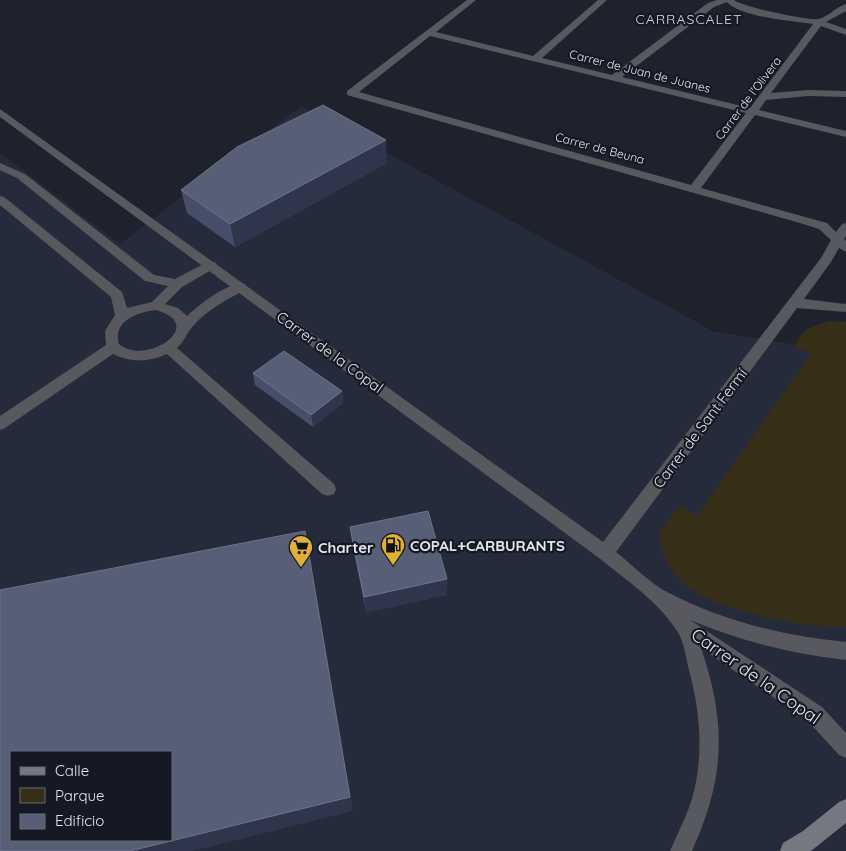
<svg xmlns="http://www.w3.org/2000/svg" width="846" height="851" font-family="Quicksand,sans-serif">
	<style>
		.built { fill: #262b3b; fill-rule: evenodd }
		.green { fill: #372e17 }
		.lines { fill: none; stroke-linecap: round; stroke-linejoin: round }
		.lane { fill: #57595f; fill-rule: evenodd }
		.street { fill: #57595f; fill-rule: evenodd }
		.secondary { fill: #757881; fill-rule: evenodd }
		.wall { fill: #464e69 }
		.shaded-wall { fill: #2f364b }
		.building { fill: #575f77; stroke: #6d748a; fill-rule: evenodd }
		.labels { text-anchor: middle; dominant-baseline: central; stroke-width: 4.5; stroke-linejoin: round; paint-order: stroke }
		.far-street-label { font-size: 12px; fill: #e3e5ed; stroke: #151923 }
		.far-neighbourhood-label { font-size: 14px; letter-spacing: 1px; fill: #d4dae8; stroke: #151923 }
		.street-label { font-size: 15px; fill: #e3e5ed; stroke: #151923 }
		.poi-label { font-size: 15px; font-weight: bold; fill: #e3e5ed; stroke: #151923; text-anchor: start }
		.near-street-label { font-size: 18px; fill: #e3e5ed; stroke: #151923 }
	</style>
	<rect width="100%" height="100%" fill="#1e222d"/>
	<path class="built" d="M301,106L713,331L846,353V851H0V153L120,244ZM11,752H171V840H11Z"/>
	<path class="green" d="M833,321L846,322V626C815,628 784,622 754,614C707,601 667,589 659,533L680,506L697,516L811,354L795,346C802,328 815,324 833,321Z"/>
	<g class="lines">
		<path class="lane" d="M0,163L25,174L154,275L175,279L207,262H215L217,265L215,268L182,287L165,304L178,308L187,316C198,306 230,280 245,284L246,287L245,290C226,300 207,310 193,326C187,332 185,341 177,348L334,484L336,489L334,494L328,496L322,494L167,354C150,362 130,363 113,354L5,428L0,430V416L106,345L105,331L115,315L111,297L0,205V196L4,197L122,292L127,308L152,302L168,286L145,281L17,178L0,170ZM156,310C209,325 145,367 119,344C112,321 138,312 156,310Z"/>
		<path class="street" d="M467,0H476L436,32L533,56L598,0H607L542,58L612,75L708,3L717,0H734C740,6 808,21 818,19C828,17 836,7 846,4V11L826,22L846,29V35L821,26L771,93L808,90L846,91V97L808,96L766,100L759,110L846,131V137L755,115L701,188L827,223L836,232L842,224L846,223V236L844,239L846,241V252L839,248L831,262L804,299L846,304V312L797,308L616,552C631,564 650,583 667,592C722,621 784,636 846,642V660C792,654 740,641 690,620L822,707L846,733V758L839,755L808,721L701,648C727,724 725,778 692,851H670C678,832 688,814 693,795C704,754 700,711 689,670C686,658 684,641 677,631C658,601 626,580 599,558L0,117V109L603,542L821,258L831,240L819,229L800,223L347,95V91ZM727,2C742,18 791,20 813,24L750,108L622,77L714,7ZM430,36L746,113L691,185L359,92Z"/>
		<path class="secondary" d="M846,799V823L811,851H780L783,843L803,831L839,802Z"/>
	</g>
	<path class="wall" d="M387,163L235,247L187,213L181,190Z
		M253,373L342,391L343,403L313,427L255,385Z
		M350,527L447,579V595L366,612L352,543Z"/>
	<path class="shaded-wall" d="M386,140L387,163L235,247L230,224Z
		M342,391L343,403L313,427L311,415Z
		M305,531L353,811L193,851H130Z
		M447,579V595L366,612L364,597Z"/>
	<path class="building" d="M323,105L386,140L230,224L181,190L237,147Z
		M284,351L342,391L311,415L253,373Z
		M428,511L447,579L364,597L350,527Z
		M305,531L350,797L130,851H0V590ZM11,752H171V840H11Z"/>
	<defs>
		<g id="fuel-pin" transform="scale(1.25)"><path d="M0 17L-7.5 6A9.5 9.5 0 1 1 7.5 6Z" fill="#e0b034" stroke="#151923"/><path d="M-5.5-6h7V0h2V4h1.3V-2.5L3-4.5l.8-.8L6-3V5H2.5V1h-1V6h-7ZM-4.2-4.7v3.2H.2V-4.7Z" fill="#111"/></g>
		<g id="supermarket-pin" transform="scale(1.25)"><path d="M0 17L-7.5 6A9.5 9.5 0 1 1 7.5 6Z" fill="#e0b034" stroke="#151923"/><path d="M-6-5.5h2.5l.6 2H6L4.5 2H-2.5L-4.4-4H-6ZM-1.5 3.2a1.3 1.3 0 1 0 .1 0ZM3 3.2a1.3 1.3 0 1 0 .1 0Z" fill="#111"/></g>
	</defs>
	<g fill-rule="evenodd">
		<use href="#fuel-pin" x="393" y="545"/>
		<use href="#supermarket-pin" x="301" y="547"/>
	</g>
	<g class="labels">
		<g class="far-street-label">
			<text transform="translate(640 71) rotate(14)">Carrer de Juan de Juanes</text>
			<text transform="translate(748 98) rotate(-53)">Carrer de l'Olivera</text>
			<text transform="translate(600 148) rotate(15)">Carrer de Beuna</text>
		</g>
		<g class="far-neighbourhood-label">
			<text x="689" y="19">CARRASCALET</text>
		</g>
		<g class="street-label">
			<text transform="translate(330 352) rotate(36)">Carrer de la Copal</text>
			<text transform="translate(700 428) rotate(-53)">Carrer de Sant Fermí</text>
		</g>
		<g class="poi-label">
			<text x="410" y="545">COPAL+CARBURANTS</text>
			<text x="318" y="547">Charter</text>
		</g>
		<g class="near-street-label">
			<text transform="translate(756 676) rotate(35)">Carrer de la Copal</text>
		</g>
	</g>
	<rect x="10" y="751" width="162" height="90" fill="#151923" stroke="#676b74"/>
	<rect x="20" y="767" width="25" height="8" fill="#757881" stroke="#676b74"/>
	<text x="55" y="776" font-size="15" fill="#e3e5ed">Calle</text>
	<rect x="20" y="788" width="25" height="15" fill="#372e17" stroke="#676b74"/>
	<text x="55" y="801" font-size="15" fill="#e3e5ed">Parque</text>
	<rect x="20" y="814" width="25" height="15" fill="#575f77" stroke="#676b74"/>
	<text x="55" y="826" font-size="15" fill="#e3e5ed">Edificio</text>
</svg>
